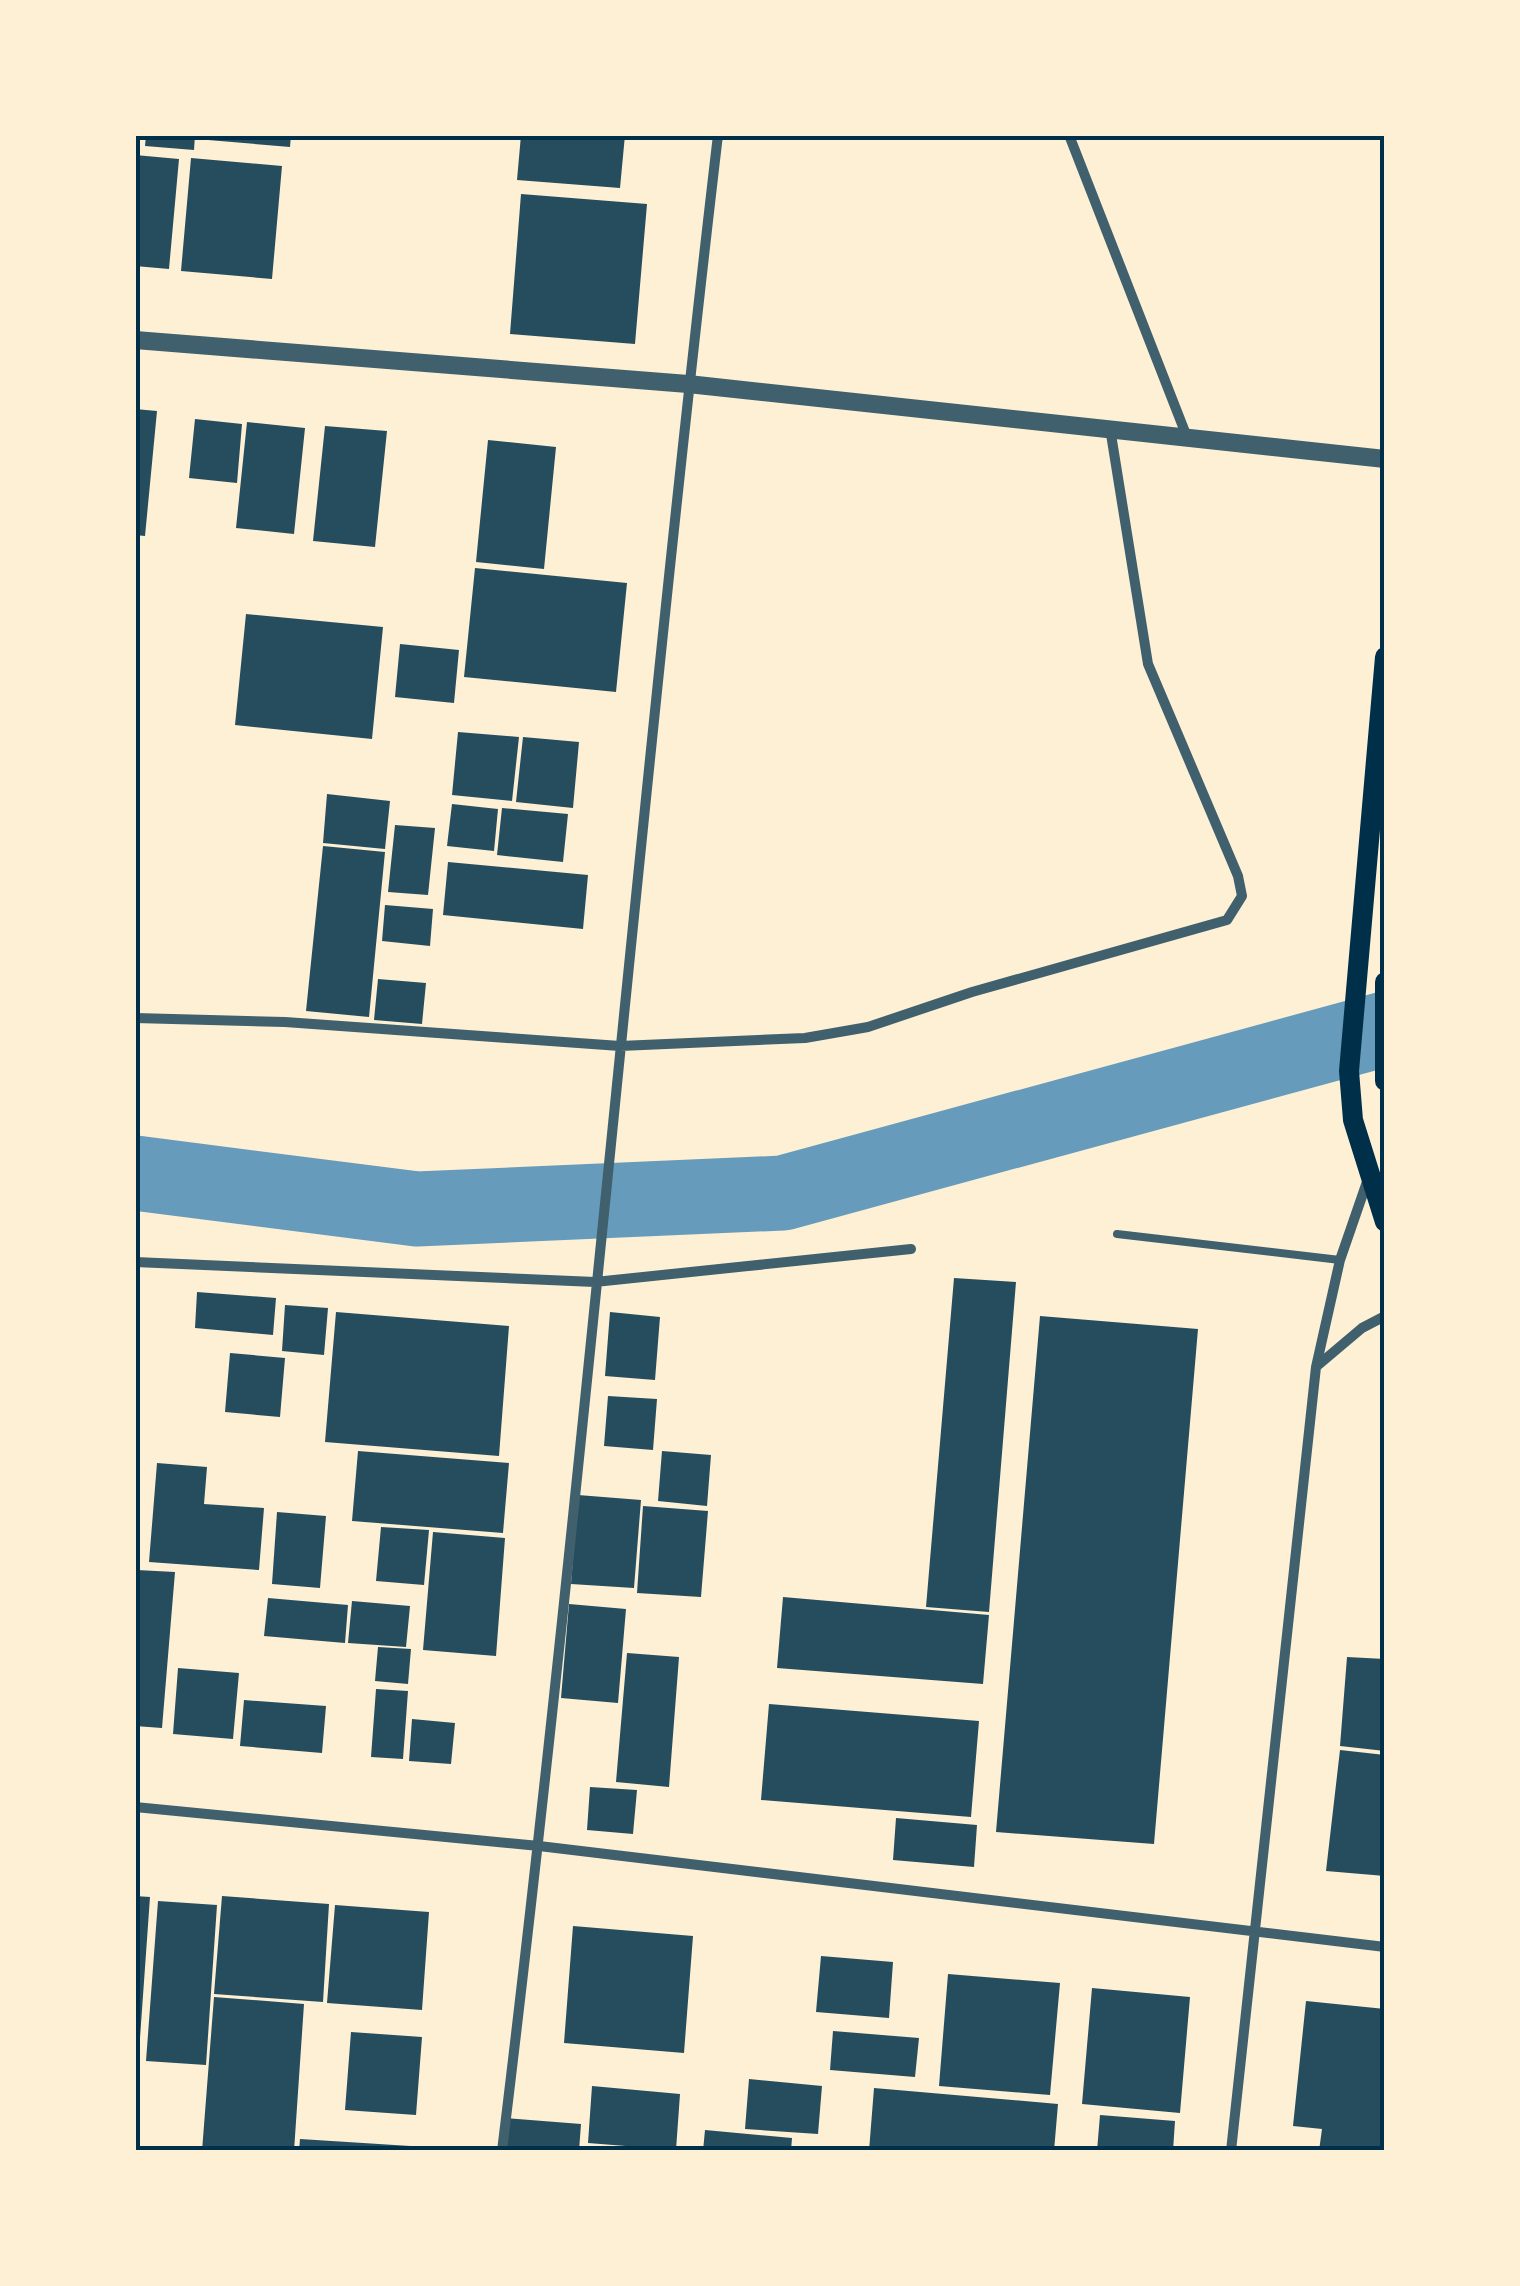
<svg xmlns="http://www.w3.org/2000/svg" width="1520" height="2286" font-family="'Asap Condensed',sans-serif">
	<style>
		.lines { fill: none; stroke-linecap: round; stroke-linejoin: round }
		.river { stroke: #669bbc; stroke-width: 75 }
		.building { fill: #264d5e }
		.service { stroke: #3f606c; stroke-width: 8 }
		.minor { stroke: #3f606c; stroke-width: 10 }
		.tertiary { stroke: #3f606c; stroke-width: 18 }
		.secondary { stroke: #003049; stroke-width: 20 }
		.neatline { fill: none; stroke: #003049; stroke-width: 4 }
	</style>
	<rect width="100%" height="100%" fill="#fdf0d5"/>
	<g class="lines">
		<path class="river" d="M135,1173L417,1209L783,1193L1385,1029"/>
	</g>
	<path class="building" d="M146,135H195L194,150L145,146Z
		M208,135H291L290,147L208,140Z
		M521,135H625L620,188L517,180Z
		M135,155L179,159L169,269L135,266Z
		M191,158L282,166L272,279L181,271Z
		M521,194L647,204L635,344L510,334Z
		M135,409L157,411L145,536L135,535Z
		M195,419L242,424L237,483L189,478Z
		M247,422L305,428L294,534L236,528Z
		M325,426L387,431L375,547L313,541Z
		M488,440L556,447L544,569L476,562Z
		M475,568L627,583L616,692L464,677Z
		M246,614L383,627L372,739L235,725Z
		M400,644L459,650L454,703L395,697Z
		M458,732L519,737L512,801L452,795Z
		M523,737L579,742L573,808L516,802Z
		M327,794L390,801L385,849L323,843Z
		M452,804L498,809L494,851L447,846Z
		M502,808L568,814L563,862L497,855Z
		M395,825L435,828L428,895L388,892Z
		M323,846L385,852L369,1017L306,1011Z
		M448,862L588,875L583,929L443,915Z
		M385,905L433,909L430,946L382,941Z
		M378,979L426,983L422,1024L374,1020Z
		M954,1278L1016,1282L989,1612L926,1607Z
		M197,1292L276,1298L273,1335L195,1328Z
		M285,1305L328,1308L324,1355L282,1351Z
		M336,1312L509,1326L499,1456L325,1442Z
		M610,1312L660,1317L655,1380L605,1376Z
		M1040,1316L1198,1329L1154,1844L996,1832Z
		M230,1353L285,1358L280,1417L225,1412Z
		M608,1396L657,1399L653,1450L604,1446Z
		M358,1451L509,1463L503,1533L352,1521Z
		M662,1451L711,1455L707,1506L658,1501Z
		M157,1463L207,1467L204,1504L264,1508L259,1570L149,1562Z
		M578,1495L641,1500L634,1588L571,1584Z
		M643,1506L708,1511L701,1597L637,1593Z
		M277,1512L326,1516L320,1588L272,1584Z
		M381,1527L429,1530L424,1585L376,1581Z
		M433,1532L505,1538L496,1656L423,1650Z
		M137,1570L175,1572L162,1728L135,1726Z
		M783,1597L989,1615L983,1684L777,1668Z
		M268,1598L348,1605L345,1643L264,1636Z
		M352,1601L410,1606L406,1647L348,1643Z
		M569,1604L626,1609L618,1703L561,1698Z
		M378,1647L411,1649L408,1684L375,1681Z
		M627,1653L679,1657L669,1787L616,1782Z
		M1347,1657L1385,1659V1751L1340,1746Z
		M178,1668L239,1673L233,1739L173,1734Z
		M376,1689L408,1691L403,1759L371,1757Z
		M244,1700L326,1706L322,1753L240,1746Z
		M769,1704L979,1721L971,1817L761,1800Z
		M412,1719L455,1723L451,1764L409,1761Z
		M1340,1750L1385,1755V1876L1326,1871Z
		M590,1787L637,1790L633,1834L587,1830Z
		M896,1818L977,1825L974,1867L893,1860Z
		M135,1896L150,1897L140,2038L135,2037Z
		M222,1896L329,1904L323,2002L214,1994Z
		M158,1901L217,1905L206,2065L146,2061Z
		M335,1905L429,1912L422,2010L327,2003Z
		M573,1926L693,1936L684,2053L564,2043Z
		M821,1956L893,1962L889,2018L816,2012Z
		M948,1974L1060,1983L1050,2095L939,2086Z
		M1092,1988L1190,1997L1180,2113L1082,2104Z
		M214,1997L304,2004L294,2151H202Z
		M1306,2001L1385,2009V2151H1319L1322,2129L1293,2126Z
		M833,2031L919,2038L915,2077L830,2070Z
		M351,2032L422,2037L416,2115L345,2110Z
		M749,2079L822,2086L818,2134L745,2129Z
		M592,2086L680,2094L676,2150L588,2143Z
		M874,2088L1058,2104L1054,2151H869Z
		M1100,2115L1175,2121L1173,2151H1097Z
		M506,2118L581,2124L579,2151H503Z
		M705,2130L792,2138L791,2151H703Z
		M300,2139L426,2147V2151H299Z"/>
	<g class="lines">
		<path class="service" d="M1117,1234L1340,1260"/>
		<path class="minor" d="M1069,135L1187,437
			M135,1018L285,1022L620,1046L805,1038L868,1027L972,992L1227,920L1242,896L1238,876L1148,664L1110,428
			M135,1262L595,1282L911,1249
			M1317,1366L1362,1328L1385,1316
			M135,1807L539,1846L1385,1947
			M502,2151C584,1480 639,806 718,135
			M1231,2151L1316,1367L1340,1260L1368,1179"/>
		<path class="tertiary" d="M135,340L688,384L1385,459"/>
		<path class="secondary" d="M1385,657L1349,1071L1353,1120L1385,1222
			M1385,982V1081"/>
	</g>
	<rect width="1520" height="2286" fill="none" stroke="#fdf0d5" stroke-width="275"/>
	<rect x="138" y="138" width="1244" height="2010" class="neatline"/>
</svg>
